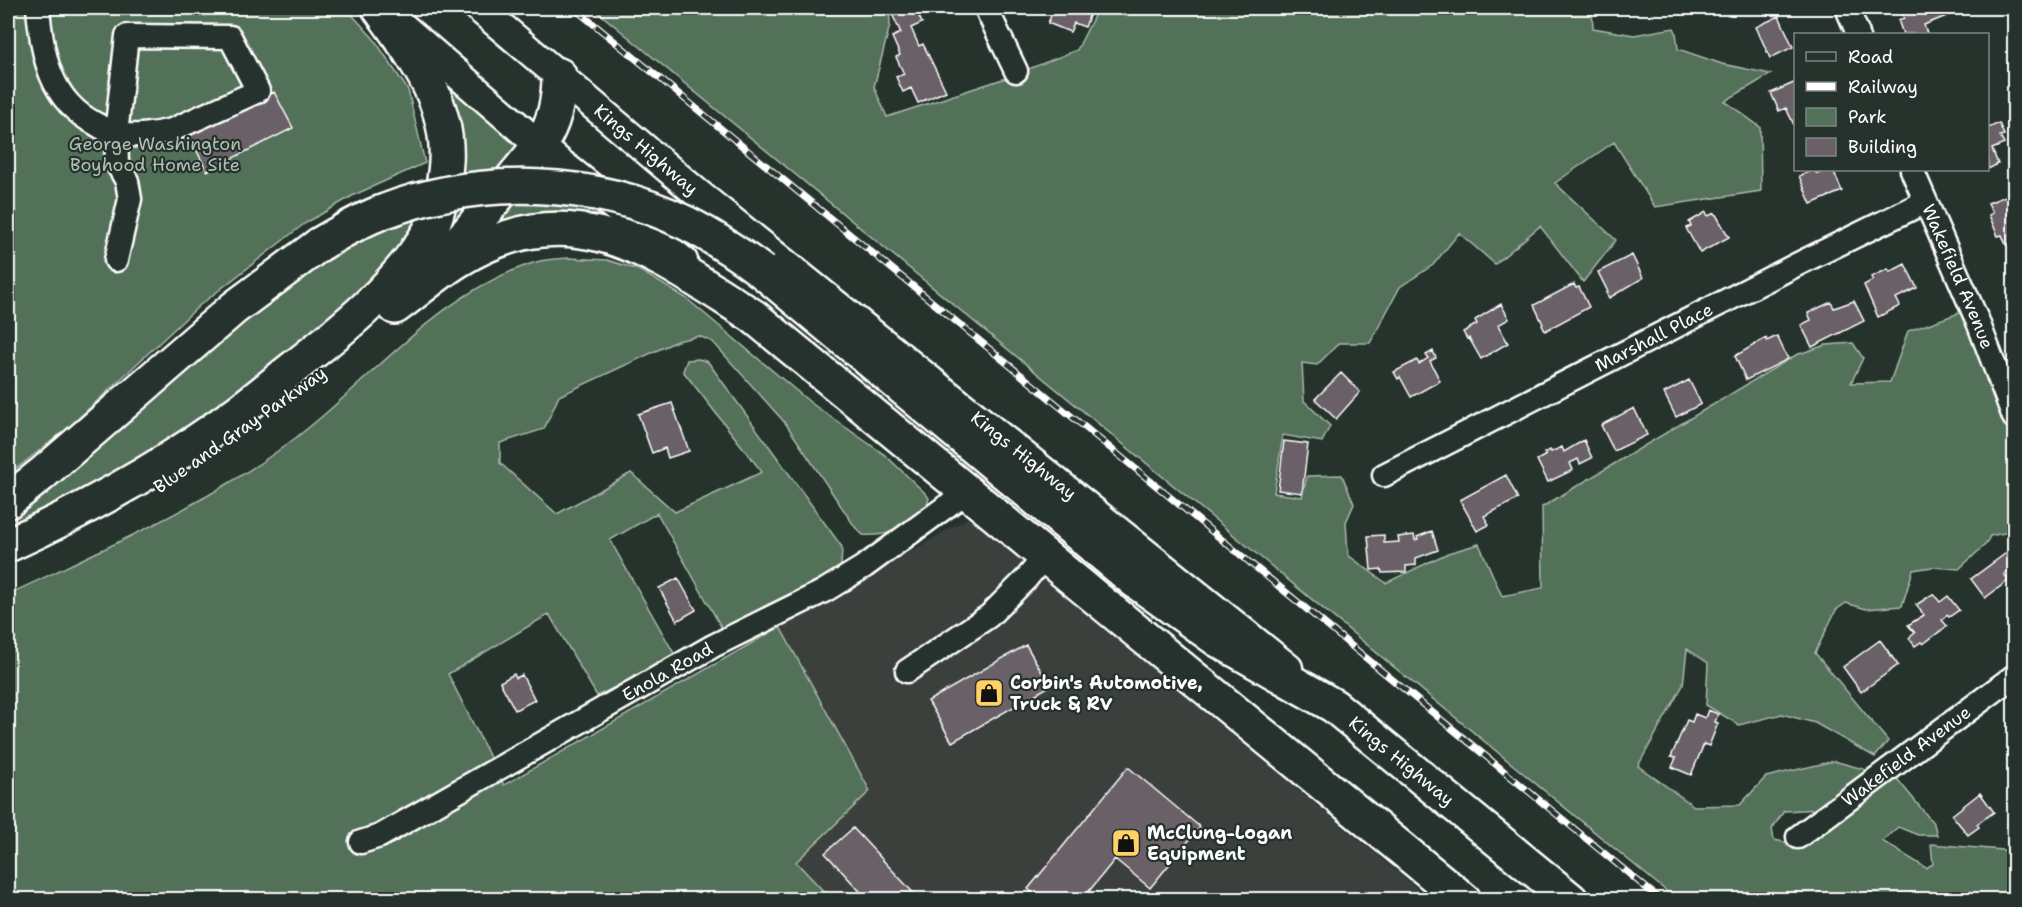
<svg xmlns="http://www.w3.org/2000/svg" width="2022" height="907" font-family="'Shantell Sans',sans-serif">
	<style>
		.built { fill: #3a403e }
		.green { fill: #537159; stroke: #a9b8ac; stroke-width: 1.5 }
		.building { fill: #6a6067; stroke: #fff; stroke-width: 1.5 }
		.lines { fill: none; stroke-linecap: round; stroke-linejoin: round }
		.minor-casing { stroke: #fff; stroke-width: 27 }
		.major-casing { stroke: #fff; stroke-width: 33 }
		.highway-casing { stroke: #fff; stroke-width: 38 }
		.minor { stroke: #26332d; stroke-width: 22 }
		.major { stroke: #26332d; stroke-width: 28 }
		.highway { stroke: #26332d; stroke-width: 33 }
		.rail-casing { stroke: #fff; stroke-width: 7 }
		.rail { stroke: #26332d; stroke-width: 4.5; stroke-dasharray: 14; stroke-linecap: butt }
		.highway-bridge-casing { stroke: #fff; stroke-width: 38; stroke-linecap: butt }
		.highway-bridge { stroke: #26332d; stroke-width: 33 }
		.labels { text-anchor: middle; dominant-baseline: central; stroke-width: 4.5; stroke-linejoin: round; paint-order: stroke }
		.park-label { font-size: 18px; fill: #b2bfb4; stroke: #26332d }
		.street-label { font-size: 18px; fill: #fff; stroke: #26332d }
		.poi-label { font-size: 18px; font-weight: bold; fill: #fff; stroke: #26332d; text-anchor: start }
	</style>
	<rect width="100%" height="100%" fill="#26332d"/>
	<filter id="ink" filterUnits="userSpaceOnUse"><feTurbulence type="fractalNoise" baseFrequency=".0167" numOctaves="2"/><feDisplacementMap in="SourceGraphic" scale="12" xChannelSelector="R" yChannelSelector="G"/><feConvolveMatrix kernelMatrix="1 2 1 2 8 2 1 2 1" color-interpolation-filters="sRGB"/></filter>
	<g filter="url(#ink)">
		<path class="built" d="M970,517L1430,899H831L796,863L870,791L780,627Z"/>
		<path class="green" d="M8,8H346L374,39L408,90L425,163L354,195L304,224L200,305L67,429L8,475Z
			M593,8H889L890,25L874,87L887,117L1006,78L1077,50L1098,8H1623H1598L1592,10L1593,28L1634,35L1674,28L1676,32L1678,49L1722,64L1771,74L1725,101L1760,127L1761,191L1655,207L1614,142L1555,183L1616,240L1583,282L1540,226L1495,264L1459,233L1433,265L1400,287L1370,343H1339L1317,365L1302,363L1304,401L1330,426L1322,442L1283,435L1274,493L1302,497L1307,476L1342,475L1354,504L1346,522L1348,555L1386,583L1448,553L1479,544L1502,596L1543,588L1542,507L1796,355L1826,345L1853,343L1863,358L1851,383L1890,382L1908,331L1965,311L2014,434V531L1990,536L1986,544L1959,569L1932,567L1913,570L1902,606L1866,609L1846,603L1836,610L1815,653L1888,741L1875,757L1815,723L1782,714L1739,725L1706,705L1708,663L1687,649L1683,685L1638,766L1694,806L1740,805L1766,777L1834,761L1867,770L1820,809L1784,811L1772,829L1774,840L1799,845L1894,775L1934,824L1937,835H1918L1898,827L1882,841L1926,868L1933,864L1931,844L2014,851V899H1676Z
			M444,82L524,149L462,220L432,240Z
			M541,167L549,170L613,224L481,235Z
			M422,214L391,265L266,374L152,454L8,531V511L284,286L362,235Z
			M569,258L607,260L639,270L686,298L811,403L885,455L924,492L929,498C923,525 889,537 863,535L855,527L786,424L713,342L699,336L677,341L559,396L544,429L500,443V463L557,514L631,473L675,512L762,472L683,371L687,360L699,359L708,362L842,547L841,567L724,632L657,513L610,540L676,657L597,696L549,614L448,674L504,785L780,627L870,791L796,862L831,899L8,900V594C41,580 73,563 106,548C173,516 238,482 298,436C375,377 437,294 533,263C544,259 557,259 569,258Z"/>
		<path class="building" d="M906,8H915L922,23L911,28L919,46L923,44L946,91L918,103L911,88L903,92L896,77L904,74L896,57L900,55L892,37L901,33L892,14Z
			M1054,8H1092L1085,27L1074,23L1070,32L1048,23Z
			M1900,8H1946L1949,15L1924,25L1927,34H1903L1898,20L1904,18Z
			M1779,16L1793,47L1770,58L1756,27Z
			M1796,82V126L1795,127L1786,108L1779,111L1771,93Z
			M274,92L293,128L207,171L189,135Z
			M1999,123L2004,135L2000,136L2004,144L1992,149L1998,164L1988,169V128Z
			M1814,170L1817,174L1827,170H1833L1842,191L1811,204L1799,176Z
			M2011,194L2014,203V242L2006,245L2002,235L1998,236L1989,215L1993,213L1988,203Z
			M1706,212L1708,216L1715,213L1729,237L1700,253L1686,228L1691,226L1689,222Z
			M1632,255L1643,278L1609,298L1606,293L1608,292L1598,272Z
			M1905,264L1917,288L1896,298L1900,306L1878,317L1864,285L1873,280L1871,277L1888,269L1890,272Z
			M1574,284L1576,288L1579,287L1589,307L1545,331L1542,325L1543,324L1534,305Z
			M1854,301L1864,321L1812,347L1801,325L1811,320L1808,313L1831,302L1834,308Z
			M1501,304L1509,319L1498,325L1508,343L1481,359L1469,338L1467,339L1463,332L1477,324L1475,320Z
			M1777,336L1788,359L1746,380L1735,356L1766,338L1767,341Z
			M1433,351L1436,358L1430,361L1440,381L1411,397L1400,377L1398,379L1394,372L1417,360L1419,364L1428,358L1426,355Z
			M1341,373L1360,392L1336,419L1315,399Z
			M1689,380L1701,404L1676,417L1664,393Z
			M672,403L689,451L668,458L665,448L652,453L638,414Z
			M1634,408L1647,435L1614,451L1601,425Z
			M1584,440L1592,458L1580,464L1578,459L1570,463L1573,470L1548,482L1537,460L1546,455L1544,453L1550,450L1551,452L1562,447L1564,452Z
			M1284,441L1308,444L1302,493L1278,490Z
			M1506,475L1518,499L1484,516L1489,525L1477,531L1460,500Z
			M1432,531L1438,550L1416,558V565L1406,566V572L1382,573L1381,569L1371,570L1368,536L1384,535V543L1399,542L1398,537L1414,535L1415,540L1418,539L1417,537Z
			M2009,551L2014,558V570L2011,573L2009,570L2004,574L2009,580L1985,598L1971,579Z
			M678,578L696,610L677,621L659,588Z
			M1933,594L1940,602L1948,596L1959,610L1949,617L1947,615L1942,620L1947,626L1923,644L1921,642L1915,646L1909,638L1915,633L1908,625L1924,615L1916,605Z
			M1880,640L1898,665L1861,692L1843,667Z
			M1026,645L1050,686L952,742L928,701Z
			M514,674L516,678L522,675L535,700L515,710L500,682Z
			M1708,710L1718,714L1715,722L1718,723L1709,746L1704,744L1691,775L1672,767L1676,758L1671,757L1687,720L1692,722L1695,714L1705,718Z
			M1128,767L1200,827L1150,888L1115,859L1082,900H1041L1028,889Z
			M1980,793L1994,812L1977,824L1979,827L1968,835L1952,815Z
			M853,828L920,900H868L825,853Z"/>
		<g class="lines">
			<g class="minor-casing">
				<g id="minor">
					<path d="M38,8C42,55 50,101 96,124C103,128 110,133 117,134C132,137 157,134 172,130L258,91L230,37L127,36L116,134L117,164L127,181L130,199L116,260"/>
					<path d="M986,8L1016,71"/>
					<path d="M1847,8L1858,34"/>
					<path id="s1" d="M1912,170L1978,322L2014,417"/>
					<path id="s2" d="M1384,475L1800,263L1925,202"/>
					<path d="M907,671L989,616L1026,579L1045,556"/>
					<path id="s3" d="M1798,837L2014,676"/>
					<path id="s4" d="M361,842L380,836L713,646L824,591L865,566L966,492"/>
				</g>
			</g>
			<g class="major-casing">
				<g id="major">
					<path id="s5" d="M479,8L697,193L1288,668"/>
					<path d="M396,21L560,163L683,261"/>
				</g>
			</g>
			<g class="highway-casing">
				<g id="highway">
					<path d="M442,259L468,232L540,145C554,123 559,102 559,75"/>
					<path id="s6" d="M763,272L1135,581L1218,640L1334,706L1571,900"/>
					<path d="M395,307C416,292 436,274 457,261C574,189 653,253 753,316L1464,900"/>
					<path d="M8,501L42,474L234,308L320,244"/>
					<path d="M8,545C87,509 165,466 235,414C254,400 273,384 292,369C343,329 395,288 429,232C438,218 445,179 446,162C450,102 412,54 379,8"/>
				</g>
			</g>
			<use href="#minor" class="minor"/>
			<use href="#major" class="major"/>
			<use href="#highway" class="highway"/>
			<g class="rail-casing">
				<path id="rail" d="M574,8L1661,900"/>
			</g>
			<use href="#rail" class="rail"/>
			<g class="highway-bridge-casing">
				<path id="highway-bridge" d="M320,244C341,232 362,219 385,211C480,175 595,178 686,223C714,237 739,254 763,272"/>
			</g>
			<use href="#highway-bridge" class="highway-bridge"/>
		</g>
	</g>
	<defs>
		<g id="shop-square" transform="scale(1.5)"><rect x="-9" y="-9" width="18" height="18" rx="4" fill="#ffd166" stroke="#26332d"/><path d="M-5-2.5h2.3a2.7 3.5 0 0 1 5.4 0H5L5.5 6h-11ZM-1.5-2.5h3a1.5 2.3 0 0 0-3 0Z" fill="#111"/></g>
	</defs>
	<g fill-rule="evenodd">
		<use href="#shop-square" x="989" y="693"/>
		<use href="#shop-square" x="1126" y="843"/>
	</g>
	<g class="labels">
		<g class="park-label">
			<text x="155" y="144">George Washington<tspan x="155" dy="21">Boyhood Home Site</tspan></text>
		</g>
		<g class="street-label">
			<text stroke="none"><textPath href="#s5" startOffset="219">Kings Highway</textPath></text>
			<text stroke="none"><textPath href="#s1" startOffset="116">Wakefield Avenue</textPath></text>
			<text stroke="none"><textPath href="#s2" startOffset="303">Marshall Place</textPath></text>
			<text transform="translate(240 430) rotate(-35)">Blue and Gray Parkway</text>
			<text stroke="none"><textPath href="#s5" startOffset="705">Kings Highway</textPath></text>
			<text stroke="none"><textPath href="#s4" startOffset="351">Enola Road</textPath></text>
			<text stroke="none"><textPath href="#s3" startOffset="135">Wakefield Avenue</textPath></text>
			<text stroke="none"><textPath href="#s6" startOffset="806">Kings Highway</textPath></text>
		</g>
		<g class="poi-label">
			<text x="1010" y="683">Corbin's Automotive,<tspan x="1010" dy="21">Truck &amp; RV</tspan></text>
			<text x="1147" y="833">McClung-Logan<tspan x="1147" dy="21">Equipment</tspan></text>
		</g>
	</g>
	<rect width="2022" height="907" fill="none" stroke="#26332d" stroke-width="30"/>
	<rect x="15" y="15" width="1992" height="877" fill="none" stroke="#fff" stroke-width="2" filter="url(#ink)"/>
	<rect x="1794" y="33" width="195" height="138" fill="#26332d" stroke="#7d8581" stroke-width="1.5"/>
	<rect x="1806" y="52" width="30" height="9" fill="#26332d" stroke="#7d8581" stroke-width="1.5"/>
	<text x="1848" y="63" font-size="18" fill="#ffffff">Road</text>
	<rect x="1806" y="82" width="30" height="9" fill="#ffffff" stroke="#7d8581" stroke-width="1.5"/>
	<text x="1848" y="93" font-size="18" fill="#ffffff">Railway</text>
	<rect x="1806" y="108" width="30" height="18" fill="#537159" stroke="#7d8581" stroke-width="1.5"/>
	<text x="1848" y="123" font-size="18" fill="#ffffff">Park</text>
	<rect x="1806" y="138" width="30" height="18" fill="#6a6067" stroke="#7d8581" stroke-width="1.5"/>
	<text x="1848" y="153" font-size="18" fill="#ffffff">Building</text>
</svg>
